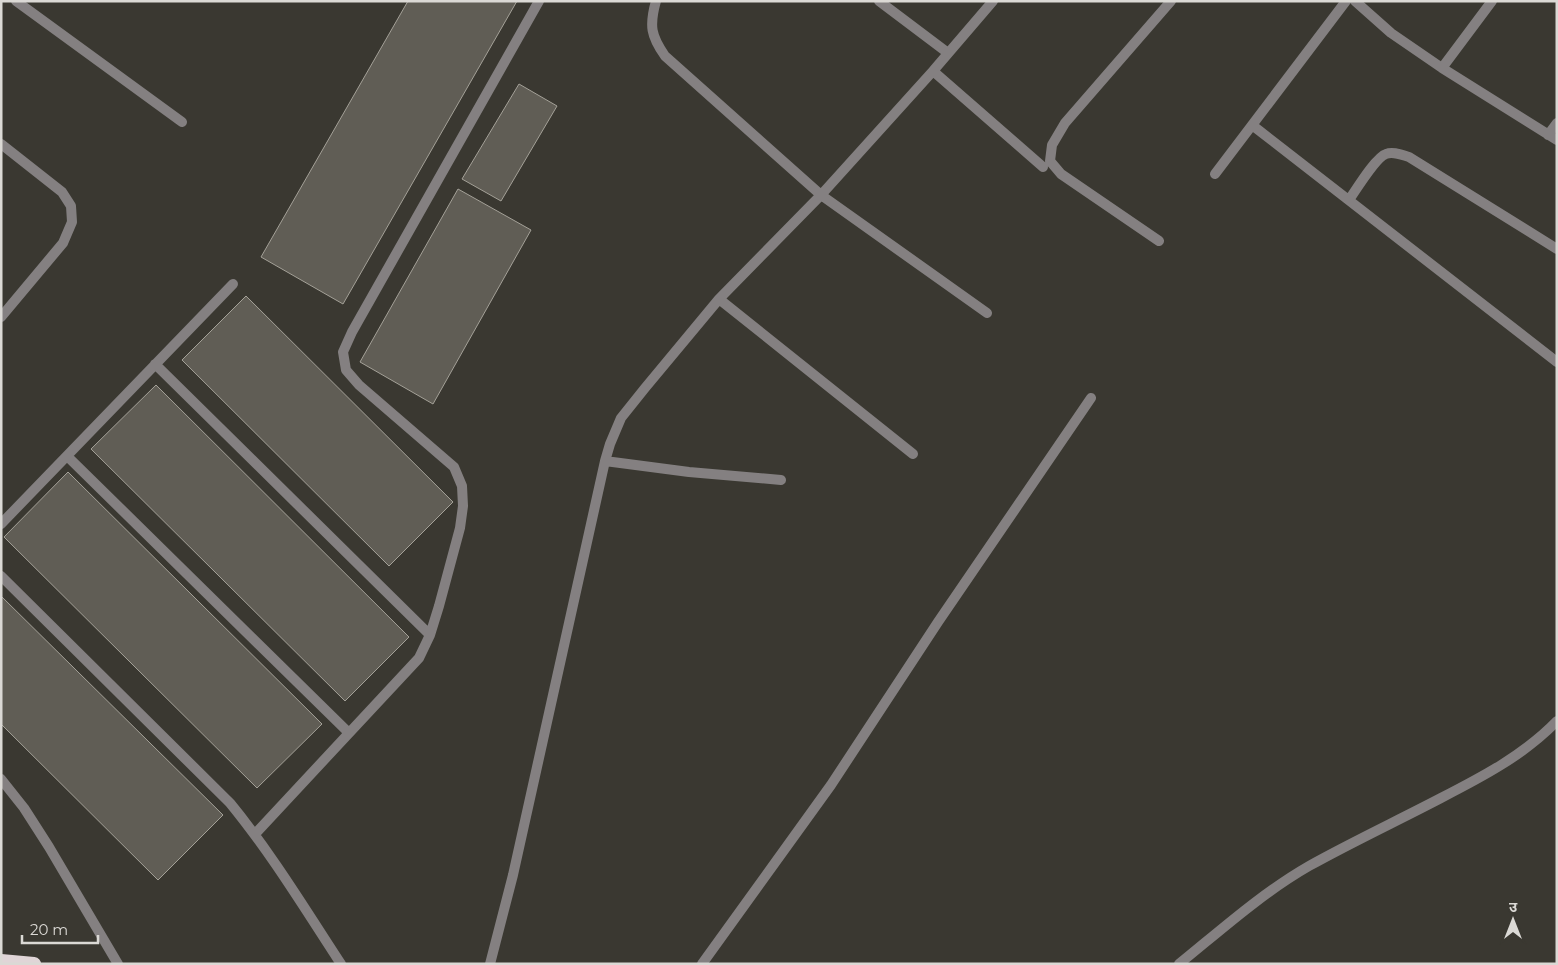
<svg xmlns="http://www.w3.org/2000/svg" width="1558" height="965" font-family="Montserrat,'Noto Sans Devanagari',sans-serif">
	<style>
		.building { fill: #605d55; stroke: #a4a198 }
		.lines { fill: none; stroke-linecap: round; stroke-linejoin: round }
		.service { stroke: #848081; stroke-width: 10 }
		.minor { stroke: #848081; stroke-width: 10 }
		.trunk { stroke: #e0d5d7; stroke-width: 14 }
	</style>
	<rect width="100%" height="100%" fill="#3a3831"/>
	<path class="building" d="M408,1H517L343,304L261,257Z
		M519,84L557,106L501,201L462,179Z
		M458,189L531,230L433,404L360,362Z
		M246,296L453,502L389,566L182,360Z
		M156,385L409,637L345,701L91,449Z
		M68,472L322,724L257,788L4,537Z
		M1,596L223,815L158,880L1,724Z"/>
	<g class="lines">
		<path class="service" d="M16,1L182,122
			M1,144L62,192L71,206L72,222L63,243L1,317
			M155,364L430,635
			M67,456L349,733
			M1,524L233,284
			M1,576L230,803C271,853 305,909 341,964
			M255,834L419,658L430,635L439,606L460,528L463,506L462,486L454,467L359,385L346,370L343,352L352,332L539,1"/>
		<path class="minor" d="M656,1C649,26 651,36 665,56L821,195L987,313
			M879,1L948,53
			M1355,1L1391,33L1442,68L1557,140
			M1442,68L1492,1
			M933,71L1043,167
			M1252,125L1557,362
			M1548,135L1557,123
			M1215,174L1346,1
			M1349,200C1356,190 1376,157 1386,154C1393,151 1402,155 1409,157L1557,249
			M1159,241L1061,174L1050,161L1052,145L1065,123L1171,1
			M719,299L913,454
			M605,461L689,472L781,480
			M1,779L24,808L49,847L118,964
			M490,964L513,875L605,461L610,444L621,418L645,388L719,299L821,195L933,71L993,1
			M702,964L831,785L938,622L1091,398
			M1179,964C1221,930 1262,893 1309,866C1352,842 1397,821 1441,798C1482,777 1524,755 1557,721"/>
		<path class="trunk" d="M1,961L34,964"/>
	</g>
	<rect width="1558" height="965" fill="none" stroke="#dbd9d5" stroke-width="5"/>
	<g transform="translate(1513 920)" stroke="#3a3831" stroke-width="4" paint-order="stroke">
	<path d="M0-4L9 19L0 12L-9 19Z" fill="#dbd9d5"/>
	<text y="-8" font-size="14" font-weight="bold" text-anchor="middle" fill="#dbd9d5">उ</text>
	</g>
	<path d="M22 935v8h76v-8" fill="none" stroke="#dbd9d5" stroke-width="2.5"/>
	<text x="30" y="935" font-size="15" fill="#dbd9d5" stroke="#3a3831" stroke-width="4" paint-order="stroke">20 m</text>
</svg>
